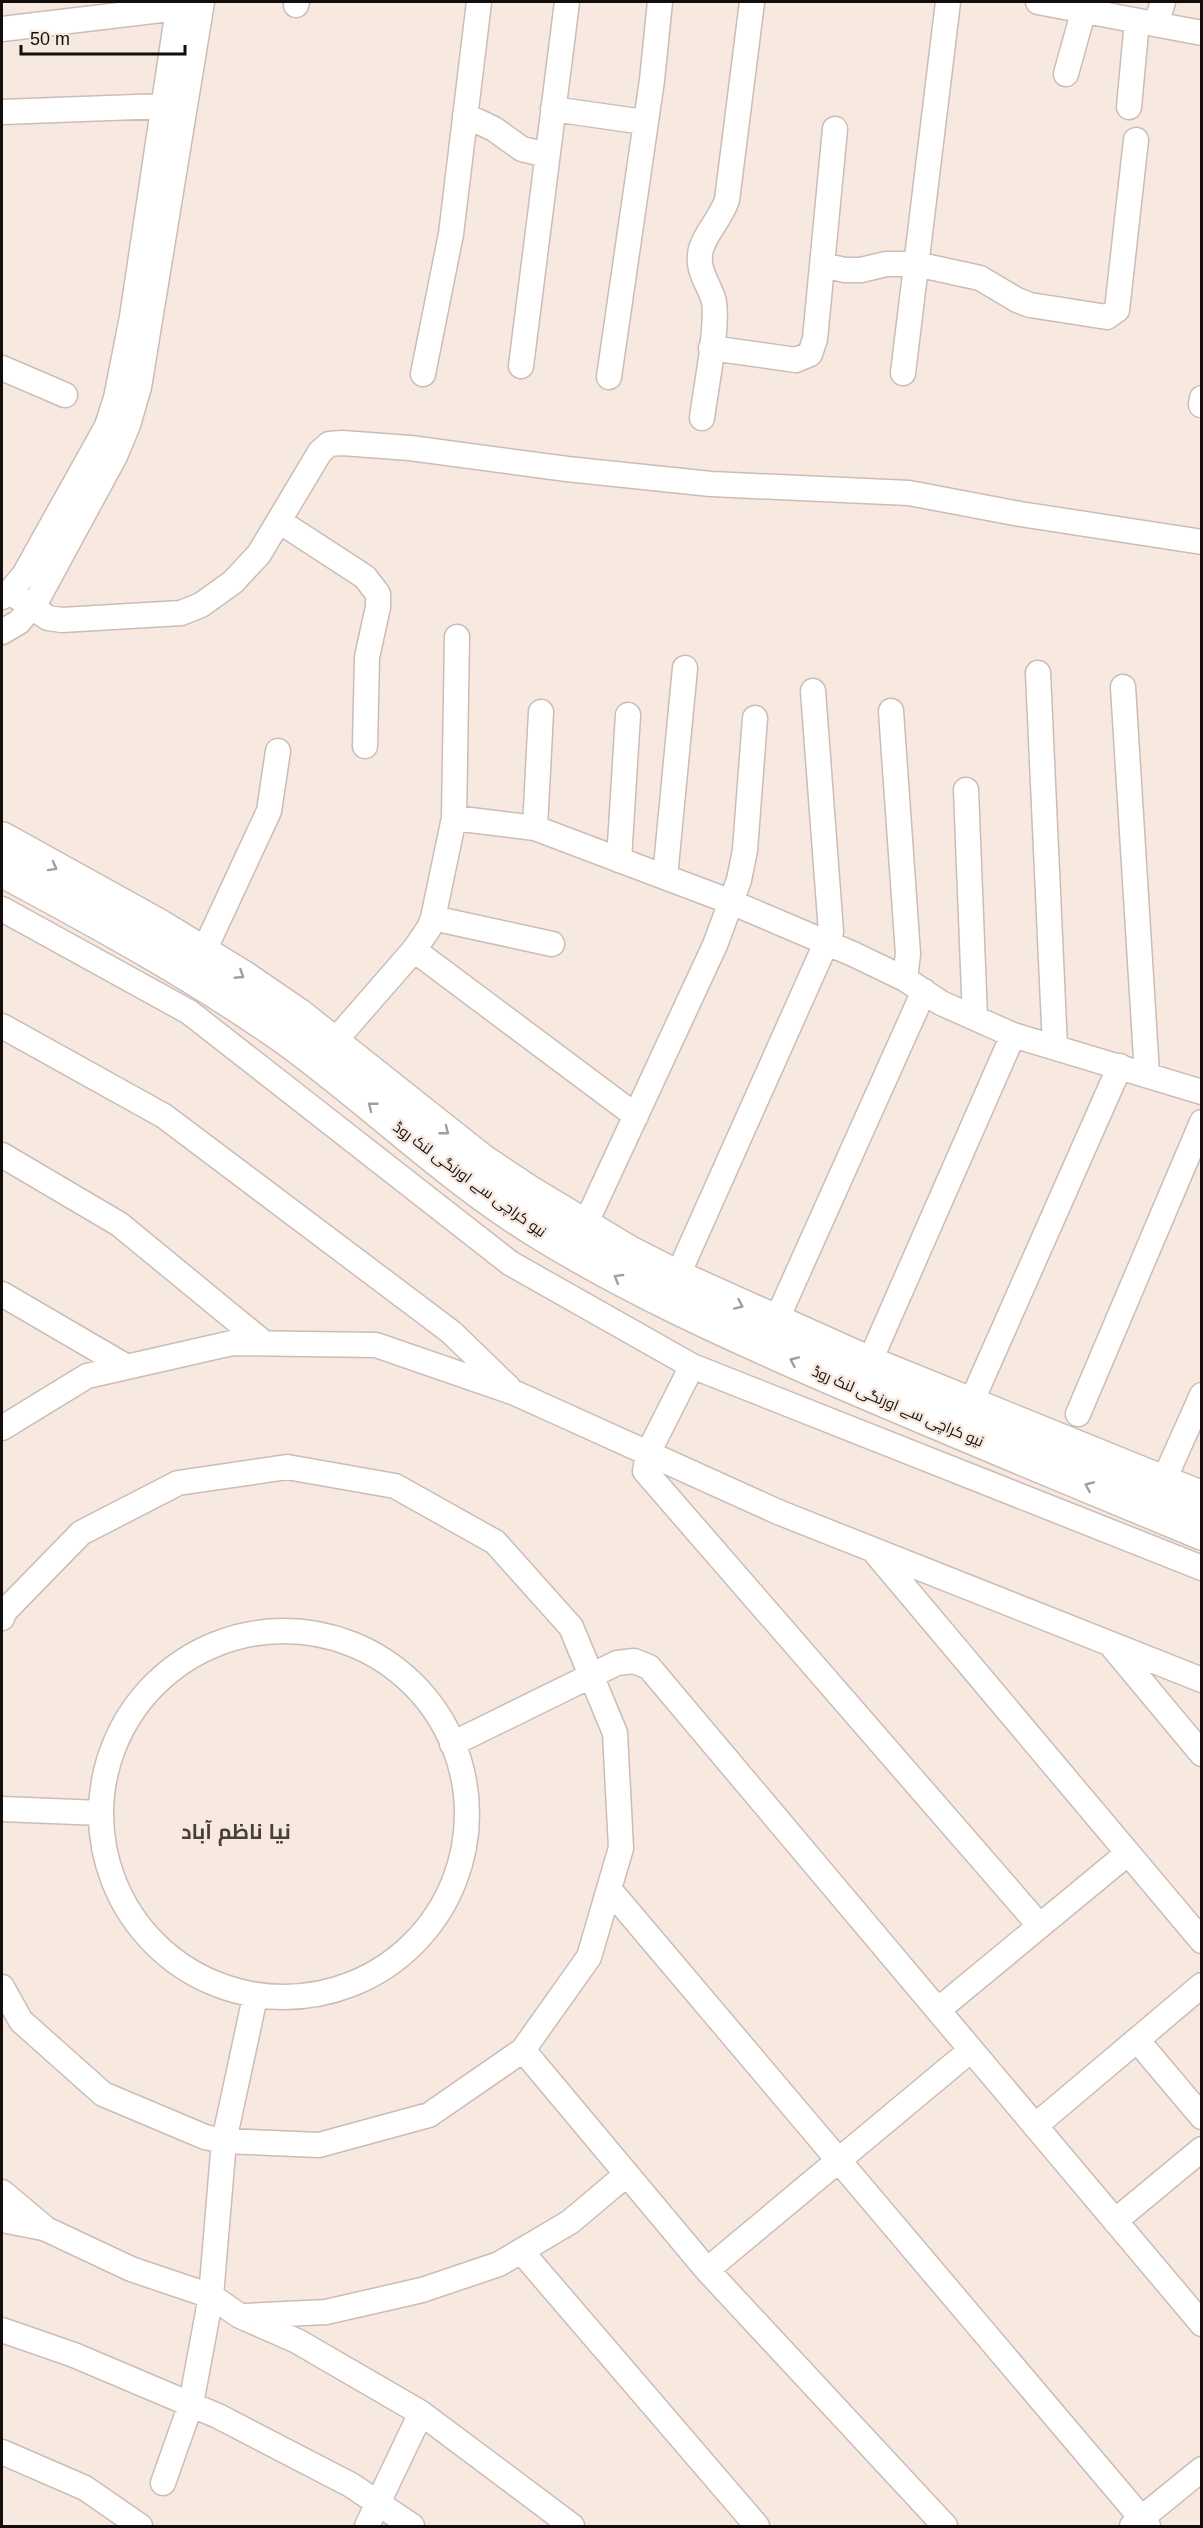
<svg xmlns="http://www.w3.org/2000/svg" width="1203" height="2528" font-family="Arial,Cairo,sans-serif">
	<style>
		.lines { fill: none; stroke-linecap: round; stroke-linejoin: round }
		.street-casing { stroke: #cbbdb5; stroke-width: 27 }
		.secondary-casing { stroke: #cbbdb5; stroke-width: 36 }
		.street { stroke: #fff; stroke-width: 24 }
		.secondary { stroke: #fff; stroke-width: 33 }
		.oneway { stroke: #a19f9e }
		.labels { text-anchor: middle; dominant-baseline: central; stroke-width: 5; stroke-linejoin: round; paint-order: stroke }
		.street-label { font-size: 15px; fill: #130e0c; stroke: #f7e9e0 }
		.district-label { font-size: 21px; font-weight: bold; fill: #4a3f38; stroke: #f7e9e0 }
	</style>
	<rect width="100%" height="100%" fill="#f7e9e0"/>
	<g class="lines">
		<g class="street-casing">
			<path id="street" d="M1038,2L1202,33
				M296,5L297,2
				M1156,24L1163,2
				M2,29L178,8
				M1066,74L1086,2
				M1129,107L1137,21
				M553,109L644,122
				M2,112L163,106
				M465,115L494,129L522,149L547,155
				M822,265L845,270H861L886,264H916L980,278L1017,300L1030,305L1107,317L1117,310L1136,140
				M711,348L796,360L810,354L815,339L835,129
				M521,366L567,2
				M2,368L65,395
				M903,373L948,2
				M423,374L451,234L479,2
				M609,377L652,80L660,2
				M1201,405L1202,398
				M702,418C705,393 720,319 713,298C707,281 696,269 701,249C706,232 721,218 727,200L752,2
				M279,521L365,577L378,594V607L367,657L365,746
				M10,592L48,618L62,620L181,613L201,605L233,582L259,554L320,452L329,444L342,443L410,448L567,469L711,484L909,493L1020,514L1202,542
				M2,597L10,592L24,575L107,426L116,398L132,317L179,2
				M2,632L19,622L37,600L115,456L128,425L139,387L202,2
				M1038,673L1055,1047
				M1123,687L1147,1074
				M891,711L908,954L905,979
				M966,790L975,1018
				M454,818L535,828L731,902L853,954L905,979L941,1003L1013,1035L1202,1092
				M535,828L541,712
				M619,860L628,715
				M665,877L685,668
				M2,909L189,1012L510,1263L692,1366L1202,1568
				M433,918L552,944
				M414,950L636,1116
				M203,953L269,811L278,751
				M2,1026L164,1116L451,1332L508,1387
				M333,1043L414,950L429,928L433,918L454,818L457,637
				M2,1155L119,1224L264,1343
				M584,1227L715,945L739,880L745,850L755,718
				M677,1277L831,932L813,691
				M2,1294L127,1367
				M776,1321L924,991
				M869,1363L1013,1035
				M692,1366L648,1453L645,1471L1040,1926
				M970,1405L1120,1066
				M1078,1414L1202,1122
				M2,1428L87,1376L232,1343L376,1345L515,1393L778,1512L1202,1680
				M1163,1482L1202,1395
				M874,1551L1202,1941
				M2,1618L5,1611L81,1533L178,1483L287,1467L395,1486L495,1542L571,1627L615,1733L621,1848L589,1957L523,2050L429,2115L319,2145L224,2141L205,2137L103,2094L21,2021L2,1987
				M101 1814a183 183 0 1 1 366 0a183 183 0 1 1-366 0Z
				M1111,1645L1202,1754
				M452,1744L617,1663L634,1661L649,1667L1202,2324
				M2,1809L101,1813
				M609,1889L1148,2526
				M938,2010L1128,1853
				M1137,2040L1202,2117
				M523,2050L707,2270L945,2526
				M1035,2126L1202,1985
				M2,2192L46,2229L131,2269L211,2296L240,2316L297,2341L421,2413L572,2526
				M2,2220L43,2228
				M1115,2221L1202,2149
				M521,2251L757,2526
				M707,2270L971,2050
				M245,2316L326,2312L422,2290L499,2264L570,2222L627,2174
				M2,2330L74,2355L218,2416L351,2485L412,2526
				M2,2452L85,2488L140,2526
				M163,2483L191,2404L211,2296L224,2141L255,1997
				M367,2526L421,2413
				M1132,2526L1202,2469"/>
		</g>
		<g class="secondary-casing">
			<path id="secondary" d="M2,839L159,926L241,976L298,1015L482,1161L530,1193L628,1252L677,1277L869,1363L1202,1498
				M2,870C99,922 196,975 287,1039C371,1100 446,1174 534,1229C627,1287 725,1331 825,1375C950,1429 1076,1481 1202,1533"/>
		</g>
		<use href="#street" class="street"/>
		<use href="#secondary" class="secondary"/>
	</g>
	<defs><path id="oneway-chevron" d="M-2-3.5L2.5 0L-2 3.5" fill="none" stroke-width="1.6" stroke-linecap="round" stroke-linejoin="round" transform="scale(1.5)"/></defs>
	<g class="oneway">
		<use href="#oneway-chevron" transform="translate(53 867) rotate(29)"/>
		<use href="#oneway-chevron" transform="translate(240 975) rotate(33)"/>
		<use href="#oneway-chevron" transform="translate(372 1106) rotate(-142)"/>
		<use href="#oneway-chevron" transform="translate(445 1131) rotate(38)"/>
		<use href="#oneway-chevron" transform="translate(618 1278) rotate(-150)"/>
		<use href="#oneway-chevron" transform="translate(739 1305) rotate(24)"/>
		<use href="#oneway-chevron" transform="translate(794 1361) rotate(-156)"/>
		<use href="#oneway-chevron" transform="translate(1089 1486) rotate(-157)"/>
	</g>
	<g class="labels">
		<g class="street-label">
			<text transform="translate(470 1179) rotate(36)">نیو کراچی سے اورنگی لنک روڈ</text>
			<text transform="translate(898 1406) rotate(23)">نیو کراچی سے اورنگی لنک روڈ</text>
		</g>
		<g class="district-label">
			<text x="236" y="1831">نیا ناظم آباد</text>
		</g>
	</g>
	<rect width="1203" height="2528" fill="none" stroke="#130e0c" stroke-width="6"/>
	<path d="M21 45v9h164v-9" fill="none" stroke="#130e0c" stroke-width="3"/>
	<text x="30" y="45" font-size="18" fill="#130e0c" stroke="#f7e9e0" stroke-width="4.5" paint-order="stroke">50 m</text>
</svg>
